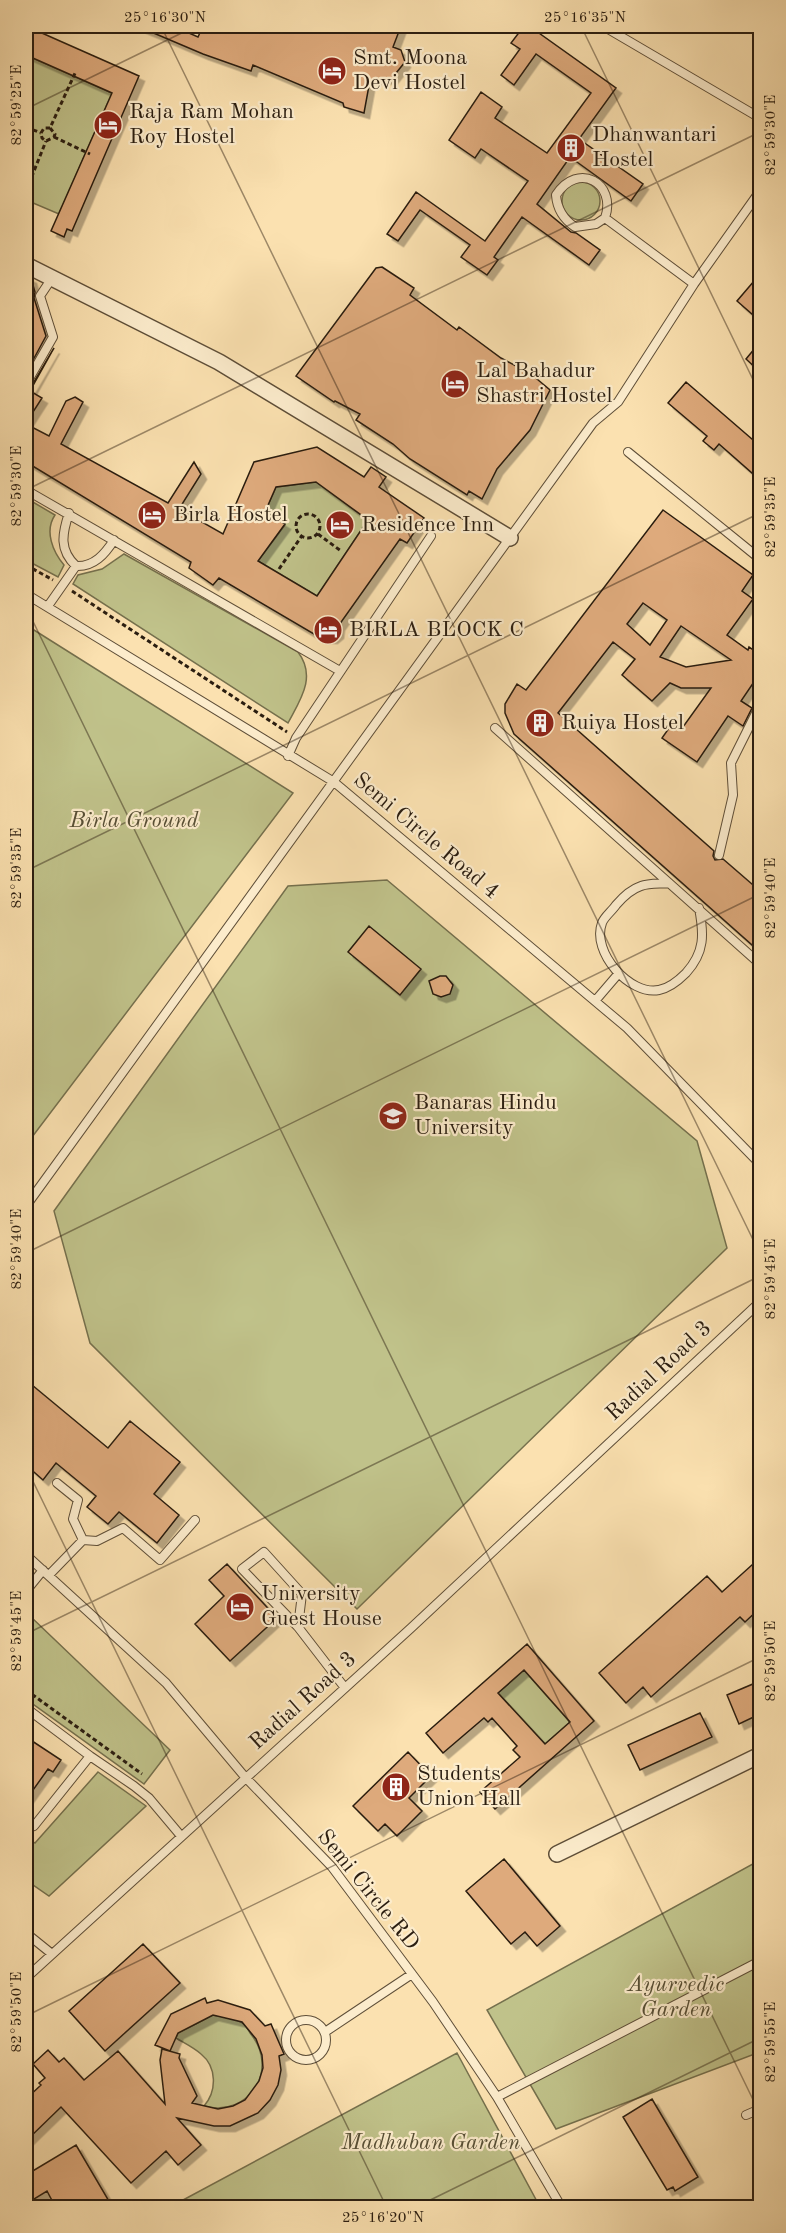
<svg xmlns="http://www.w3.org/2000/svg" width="786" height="2233" font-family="'Old Standard TT',serif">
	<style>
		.green { fill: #c0c28a; stroke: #75704d; stroke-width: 1.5 }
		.building { fill: #deaa7c; stroke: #2a1d10; stroke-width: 1.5; fill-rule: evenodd; filter: url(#shadow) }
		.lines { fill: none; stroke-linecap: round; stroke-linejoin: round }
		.lane-casing { stroke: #5e4e38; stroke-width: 10 }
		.street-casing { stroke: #5e4e38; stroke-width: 18 }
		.path { stroke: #2a1d10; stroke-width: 3; stroke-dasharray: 4.5 3; stroke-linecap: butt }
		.lane { stroke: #fceccc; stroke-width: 8 }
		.street { stroke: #fceccc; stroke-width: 15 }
		.ticks { fill: none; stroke: #2a1d10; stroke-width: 1.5; stroke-opacity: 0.45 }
		.labels { text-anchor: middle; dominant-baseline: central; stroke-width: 4.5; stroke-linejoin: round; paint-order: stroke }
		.poi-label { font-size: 22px; fill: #2a1d10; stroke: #fceccc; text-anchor: start }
		.park-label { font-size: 22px; font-style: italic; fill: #574f35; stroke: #fceccc }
		.street-label { font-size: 22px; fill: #2a1d10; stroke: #fceccc }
		.neatline { fill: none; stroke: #2a1d10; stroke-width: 2 }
		.ticks-label { font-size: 15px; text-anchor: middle; fill: #2a1d10 }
	</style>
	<defs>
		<filter id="shadow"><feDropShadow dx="5.5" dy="5.5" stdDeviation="0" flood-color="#0004"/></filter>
	</defs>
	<rect width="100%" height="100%" fill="#fbe1b0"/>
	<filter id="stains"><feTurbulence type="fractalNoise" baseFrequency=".00333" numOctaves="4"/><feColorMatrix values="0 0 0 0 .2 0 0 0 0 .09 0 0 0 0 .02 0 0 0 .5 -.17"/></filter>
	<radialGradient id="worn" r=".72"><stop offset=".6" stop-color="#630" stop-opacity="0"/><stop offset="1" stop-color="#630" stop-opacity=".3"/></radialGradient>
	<path class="green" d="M26,55L112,93L59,214L26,200Z
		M562 201a19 19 0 1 1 38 0a19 19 0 1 1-38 0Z
		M316,482L368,520L317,596L258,561L285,525L265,512L276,487Z
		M26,498L55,515C44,531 53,552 64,565L58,577L26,560Z
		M124,554L298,652C317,677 300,700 288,723L73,584L78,575L102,569Z
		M26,625L293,793L26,1145Z
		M387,880L697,1141L727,1248L357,1609L90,1343L54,1211L288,886Z
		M30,1616L170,1750L144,1784L26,1699V1620Z
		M524,1670L570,1722L545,1744L498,1693Z
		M98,1772L146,1806L49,1896L26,1880V1837L35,1843Z
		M760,1860V2052L556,2129L487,2010Z
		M213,2015C222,2017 234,2018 241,2022C245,2024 248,2029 250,2033C280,2069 250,2118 204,2106C217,2091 217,2067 201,2054C193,2047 184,2043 176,2038L178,2033Z
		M457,2053L540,2207H170Z"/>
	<path class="building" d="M26,26L139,76L72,231L67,229L64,237L51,231L112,93L26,55Z
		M137,26H173L198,37L203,26H401L393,47L401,50L405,62L392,78L370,80L364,113L344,107L343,103L253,65L251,71L203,54Z
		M524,26H529L616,88L579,139L643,184L631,201L570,157L537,204L571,232L576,233L600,250L589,265L522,217L494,257L498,260L487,275L461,257L470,245L420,210L398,241L387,234L416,192L485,241L528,181L481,149L475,158L449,140L481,92L502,107L495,118L547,153L591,93L536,54L514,85L501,75L520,49L511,43Z
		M382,267L414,288L410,295L457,330L459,327L501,358L531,374L550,390L530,430L497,469L482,499L469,491L467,495L410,459L393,444L356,420L360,414L335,401L334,402L296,376L376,268Z
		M760,274V321L737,301Z
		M26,276L31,278L35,292L34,298L46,336L26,373Z
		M760,342V372L746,359Z
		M54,348L30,391L42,398L26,423V390L31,387Z
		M686,382L760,446V480L719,444L714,450L703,441L707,436L668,403Z
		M75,397L83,402L61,444L168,503L194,462L201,474L179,509L223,534L254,462L317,447L364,477L371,467L386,477L379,487L424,518L407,543L400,539L339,625L338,633L332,638L319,637L219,578L213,585L189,568L191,562L26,462V424L49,436L66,401ZM316,482L368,520L317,596L258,561L285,524L265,512L276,487Z
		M663,510L753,575L742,591L753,599L727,635L748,650L749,647L760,655V673L741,701L752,708L743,726L728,716L697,762L662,738L674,721L683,727L711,688H681L670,683L652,701L622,675L635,659L613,642L558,713L714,851L713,856L715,860L723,859L760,891V952L514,734L505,713V704L517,684L526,690ZM643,603L667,620L650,645L627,624ZM681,626L731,660L686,667L660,657Z
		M369,926L421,969L400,995L348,952Z
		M440,976H446L453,985L450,994L441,997L433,994L429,981Z
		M26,1380L108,1448L130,1421L180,1462L154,1494L179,1515L157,1543L119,1512L108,1524L87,1507L96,1496L56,1463L43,1480L26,1465Z
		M227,1564L277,1618L230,1661L195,1624L224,1596L209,1580Z
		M753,1564L760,1573V1608L745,1622L740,1617L651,1697L643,1687L626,1703L599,1673L707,1576L722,1592Z
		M527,1644L594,1721L495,1809L480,1792L520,1757L513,1750L517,1746L492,1718L488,1722L484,1718L443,1753L426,1733ZM524,1670L570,1722L545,1744L498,1693Z
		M760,1681V1714L739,1724L727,1695Z
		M700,1713L712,1737L640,1770L628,1745Z
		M26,1737L61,1760L53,1772L48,1769L26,1800Z
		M408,1752L431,1776L409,1798L422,1811L397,1836L385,1824L378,1831L353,1806Z
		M504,1859L560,1926L537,1946L525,1932L511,1944L466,1891Z
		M143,1944L180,1983L105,2051L69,2011Z
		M205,1998L207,2003L218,2000L250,2010L265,2026L271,2024L284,2054L279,2056L281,2070L278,2085L270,2100L258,2113L230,2126H214L177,2118L201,2145L178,2165L166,2151L131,2183L61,2107L26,2141V2099L41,2085L39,2083L45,2078L33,2064L48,2050L59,2062L64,2058L84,2080L118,2051L165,2104L160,2060L162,2049L180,2054L179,2058L197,2096L192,2103L218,2109L233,2106L245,2100L259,2081L263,2068L262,2055L256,2039L242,2022L213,2015L178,2033L170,2051L155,2045L171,2014Z
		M652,2099L698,2177L675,2191L673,2187L667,2190L623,2117Z
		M76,2145L113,2208H56L47,2191L26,2204V2175Z"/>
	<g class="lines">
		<g class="lane-casing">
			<path id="lane" d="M603,26L760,118
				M605,218L596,224L575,227C563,219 557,209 556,195C578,161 617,183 605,218L694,284
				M26,384L53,337L40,296L52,278
				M628,452L760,559
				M26,490L340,671
				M69,513C62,534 59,550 76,566C94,567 105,554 114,540
				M26,594L334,782L627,1028L760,1164
				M48,606L76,566
				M495,728L760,964
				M288,756L296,738L431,536
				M719,855L733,795L731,763L760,705
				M669,883C661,884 649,883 641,886C632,889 622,898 616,905C612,911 604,917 602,923C591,952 630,996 659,990C670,988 679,980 686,973C705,952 704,934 699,908
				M595,1001L619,973
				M26,1206L593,423L618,402L694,284L760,191
				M57,1483L78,1500L73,1519L83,1540
				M26,1555L166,1683L245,1777L332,1867L433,2002L497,2097L562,2208
				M49,1575L83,1540L97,1541L123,1528L160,1560L195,1520
				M26,1591L43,1570
				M298,1627L302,1594L264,1552L242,1569L298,1627L345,1688
				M26,1708L90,1756L34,1826L26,1821
				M90,1756L134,1786L149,1798L181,1836
				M26,1933L52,1954
				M26,1978L411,1628L760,1302
				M286 2040a20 20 0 1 1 40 0a20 20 0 1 1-40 0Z
				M325,2032L412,1974
				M497,2097L760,1961
				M746,2115L760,2109"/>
		</g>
		<g class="street-casing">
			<path id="street" d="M26,265L219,362L510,538
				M557,1854L760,1755"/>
		</g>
		<path class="path" d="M26,127L41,133
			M50,128L55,134L54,137L46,141L42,138L41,133L44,128H50L76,71
			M54,137L90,154
			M26,191L46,141
			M296 526a12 12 0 1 1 24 0a12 12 0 1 1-24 0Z
			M318,534L341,551
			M26,565L53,580
			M279,569L301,537
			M72,591L287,732
			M26,1619L31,1623L26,1631
			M26,1690L142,1774"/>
		<use href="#lane" class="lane"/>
		<use href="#street" class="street"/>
	</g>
	<path class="ticks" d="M161,26L760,1254M581,26L760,394M26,109L196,26M26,490L760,132M26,607L760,2114M26,871L760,513M26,1253L760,894M26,1467L387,2208M26,1634L760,1276M26,2016L760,1657M414,2208L760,2038"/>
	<defs>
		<g id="hotel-disc" transform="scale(1.5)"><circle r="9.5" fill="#8f2418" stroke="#fceccc"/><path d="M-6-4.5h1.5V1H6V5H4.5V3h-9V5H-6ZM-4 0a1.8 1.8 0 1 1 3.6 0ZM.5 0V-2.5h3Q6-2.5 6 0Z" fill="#fff"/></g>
		<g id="building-disc" transform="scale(1.5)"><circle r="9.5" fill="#8f2418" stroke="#fceccc"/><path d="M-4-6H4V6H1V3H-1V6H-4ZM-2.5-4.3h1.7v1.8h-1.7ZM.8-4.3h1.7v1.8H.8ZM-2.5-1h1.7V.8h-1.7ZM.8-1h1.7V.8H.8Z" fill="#fff"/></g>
		<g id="university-disc" transform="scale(1.5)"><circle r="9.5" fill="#8f2418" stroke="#fceccc"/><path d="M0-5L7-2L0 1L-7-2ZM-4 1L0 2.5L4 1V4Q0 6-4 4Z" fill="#fff"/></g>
	</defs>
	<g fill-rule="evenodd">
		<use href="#hotel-disc" x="332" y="71"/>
		<use href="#hotel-disc" x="108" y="125"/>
		<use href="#building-disc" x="571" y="148"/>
		<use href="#hotel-disc" x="455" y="384"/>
		<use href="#hotel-disc" x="152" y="515"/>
		<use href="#hotel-disc" x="340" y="525"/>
		<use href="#hotel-disc" x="328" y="630"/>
		<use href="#building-disc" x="540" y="723"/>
		<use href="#university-disc" x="393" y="1116"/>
		<use href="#hotel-disc" x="240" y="1607"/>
		<use href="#building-disc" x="396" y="1787"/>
	</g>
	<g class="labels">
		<g class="poi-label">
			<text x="353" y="58">Smt. Moona<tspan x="353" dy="25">Devi Hostel</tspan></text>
			<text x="129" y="112">Raja Ram Mohan<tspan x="129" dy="25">Roy Hostel</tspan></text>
			<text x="592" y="135">Dhanwantari<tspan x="592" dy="25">Hostel</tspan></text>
			<text x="476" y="371">Lal Bahadur<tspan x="476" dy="25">Shastri Hostel</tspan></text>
			<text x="173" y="515">Birla Hostel</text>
			<text x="361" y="525">Residence Inn</text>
			<text x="349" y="630">BIRLA BLOCK C</text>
			<text x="561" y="723">Ruiya Hostel</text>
			<text x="414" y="1103">Banaras Hindu<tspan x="414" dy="25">University</tspan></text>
			<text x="261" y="1594">University<tspan x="261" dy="25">Guest House</tspan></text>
			<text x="417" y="1774">Students<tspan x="417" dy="25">Union Hall</tspan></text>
		</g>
		<g class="park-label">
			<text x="134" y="821">Birla Ground</text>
			<text x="676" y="1985">Ayurvedic<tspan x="676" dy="25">Garden</tspan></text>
			<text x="431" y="2143">Madhuban Garden</text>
		</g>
		<g class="street-label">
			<text transform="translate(426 836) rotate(40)">Semi Circle Road 4</text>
			<text transform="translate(659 1371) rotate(-43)">Radial Road 3</text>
			<text transform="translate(303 1701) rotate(-42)">Radial Road 3</text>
			<text transform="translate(368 1890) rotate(51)">Semi Circle RD</text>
		</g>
	</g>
	<rect width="786" height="2233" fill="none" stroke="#fbe1b0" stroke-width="66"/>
	<rect x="33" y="33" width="720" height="2167" class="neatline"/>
	<g class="ticks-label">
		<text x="165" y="22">25°16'30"N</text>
		<text x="585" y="22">25°16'35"N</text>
		<text transform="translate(16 105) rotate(-90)" y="5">82°59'25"E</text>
		<text transform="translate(770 135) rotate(-90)" y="5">82°59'30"E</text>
		<text transform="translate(16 486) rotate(-90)" y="5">82°59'30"E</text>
		<text transform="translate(770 517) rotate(-90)" y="5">82°59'35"E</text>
		<text transform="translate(16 868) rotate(-90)" y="5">82°59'35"E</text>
		<text transform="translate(770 898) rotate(-90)" y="5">82°59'40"E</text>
		<text transform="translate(16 1249) rotate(-90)" y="5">82°59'40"E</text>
		<text transform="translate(770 1279) rotate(-90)" y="5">82°59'45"E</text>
		<text transform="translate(16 1631) rotate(-90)" y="5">82°59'45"E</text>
		<text transform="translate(770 1661) rotate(-90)" y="5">82°59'50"E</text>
		<text transform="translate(16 2012) rotate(-90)" y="5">82°59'50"E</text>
		<text transform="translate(770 2042) rotate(-90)" y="5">82°59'55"E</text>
		<text x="383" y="2222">25°16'20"N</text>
	</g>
	<rect width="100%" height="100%" filter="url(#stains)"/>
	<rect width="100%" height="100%" fill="url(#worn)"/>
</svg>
